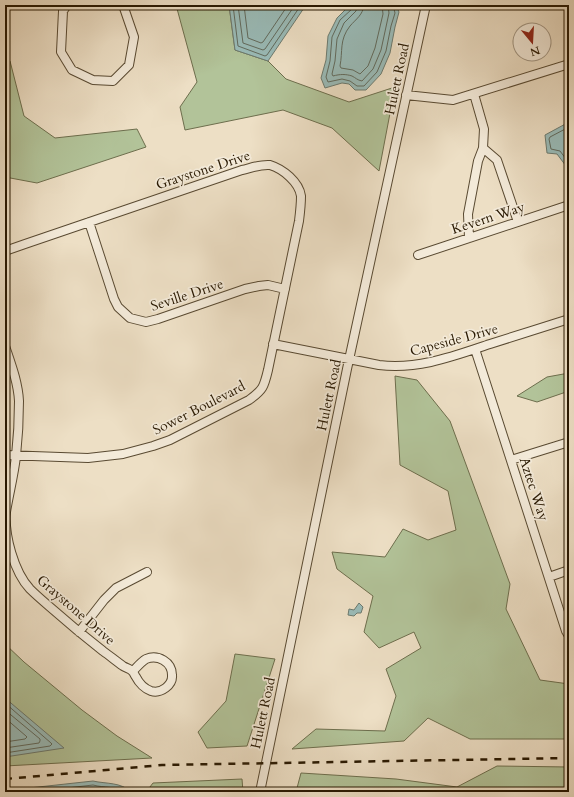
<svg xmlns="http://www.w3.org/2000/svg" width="574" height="797" font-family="Cardo,serif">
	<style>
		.green { fill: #b2c399; stroke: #6d6e4d }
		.water { fill: #9abcb9; stroke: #6c7a6f }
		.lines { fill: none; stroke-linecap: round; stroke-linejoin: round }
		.shore { stroke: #616a5d; stroke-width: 1 }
		.minor-casing { stroke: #594a32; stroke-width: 10 }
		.minor { stroke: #f3ead9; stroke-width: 8 }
		.rail { stroke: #281801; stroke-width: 2.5; stroke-dasharray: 7 7; stroke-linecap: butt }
		.labels { text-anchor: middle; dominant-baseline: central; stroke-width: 3.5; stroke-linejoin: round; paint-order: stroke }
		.street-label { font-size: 14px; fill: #281801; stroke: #f3ead9 }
	</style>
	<rect width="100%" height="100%" fill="#eddfc5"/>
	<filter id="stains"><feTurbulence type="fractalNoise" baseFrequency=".005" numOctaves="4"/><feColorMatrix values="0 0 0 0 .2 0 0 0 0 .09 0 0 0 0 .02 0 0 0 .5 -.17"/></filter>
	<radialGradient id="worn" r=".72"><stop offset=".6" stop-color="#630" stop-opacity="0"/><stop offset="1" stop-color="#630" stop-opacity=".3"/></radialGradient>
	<path class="green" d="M176,5H229L235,50L268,61L286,79L349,102L395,87L379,171L332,128L283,110L185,130L180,107L197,82Z
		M5,59L10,61L24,116L55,138L137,129L146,147L37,183L5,177Z
		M569,373V391L537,402L517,396L547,377Z
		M395,376L417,380L450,421L510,584L506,609L540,680L569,684V739H470L428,718L404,741L292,749L316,729L385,731L396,696L386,669L421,648L414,632L379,648L364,632L373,596L337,569L332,552L385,557L403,529L428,540L456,530L448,491L400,465Z
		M5,644L24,662L82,710L117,736L152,758L5,766Z
		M235,654L275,659L247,746L207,748L198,732L226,701Z
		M497,766L569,767V787L566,788H569V792H556V790L550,792H328L297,788L301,773L396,779L457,787Z
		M242,779L243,792H146L153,783Z"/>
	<path class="water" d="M229,5H306L268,61L235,50Z
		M350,5H396L399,12L395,27L390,53L381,74L366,90H355L349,84L342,83L325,88L321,78L326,60L328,36L337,18Z
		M569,122V170L557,154L547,153L545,135Z
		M359,603L363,607L361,613H357L354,616L348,615L349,609L354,610Z
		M5,698L64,748L5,757Z
		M93,781C106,784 121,782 131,792H19L20,789Z"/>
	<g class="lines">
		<path class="shore" d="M233,5L238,46L265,56L267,55L301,5
			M238,5L243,43L263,50L265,49L295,5
			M244,5L248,38L261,43L263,42L288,5
			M352,5V9L340,20L332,37L330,61L326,77L328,82L342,79L350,81L357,86H364L377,72L386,51L391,26L395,13L393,5
			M357,5L356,11L344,23L337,39L335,61L332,74L333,76C340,74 346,74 352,76C356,78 357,80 362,81L373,69L381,50L389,13L388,5
			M364,5C363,15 356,19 350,26C339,40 343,51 340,66L341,68L353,70L360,74L368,66L375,48L383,14L382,5
			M569,127L550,137L549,139L551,149L560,151L569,163
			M5,703L51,743L52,744L50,746L5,753
			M5,710L40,739V741L39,743L5,748
			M5,718L26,736L27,737L25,739L5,742
			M32,792L93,785C104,788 115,786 125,792"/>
		<g class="minor-casing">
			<path id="minor" d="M67,5L63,11L61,52L72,70L93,80L113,81L129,65L134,37L123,5
				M474,94L484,129L483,148L497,160L518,222
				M406,95L453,100L569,64
				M89,222L114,299L118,307L130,318L146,322L158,319L245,289L259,286L268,285L285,289
				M469,238L468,214L478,161L483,148
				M5,251L25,244L242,170C251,168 261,164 270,165C283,169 299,182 301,196C301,205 300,213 299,221L268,370C264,387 263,390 249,400L170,440L153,446L123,454L88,458L5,455
				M418,255L566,206
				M273,344L379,365C418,370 454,356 490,344C516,336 543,327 569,319
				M5,346C11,364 18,382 19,401C19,419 18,438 16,456C14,475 9,493 6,512C4,535 14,572 30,589C36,595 43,601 50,607C67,622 85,637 103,651C110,656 116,661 123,666C126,668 131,669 133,672C134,673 135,676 136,677C139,683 145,689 151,691C161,694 173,685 172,675C172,662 158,654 146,659C141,662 137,667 133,671
				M475,349L566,631L569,636
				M511,460L569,442
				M549,577L569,570
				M79,632L104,600L116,588L147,572
				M260,792L347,369L426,5"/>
		</g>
		<use href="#minor" class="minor"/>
		<path class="rail" d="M5,779L162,765L569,758"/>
	</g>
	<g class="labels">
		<g class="street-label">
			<text transform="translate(397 79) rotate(-78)">Hulett Road</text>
			<text transform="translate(203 170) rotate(-18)">Graystone Drive</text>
			<text transform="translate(488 218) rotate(-18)">Kevern Way</text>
			<text transform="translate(187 295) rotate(-18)">Seville Drive</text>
			<text transform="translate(454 340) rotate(-15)">Capeside Drive</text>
			<text transform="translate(329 395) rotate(-78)">Hulett Road</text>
			<text transform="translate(199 408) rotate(-27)">Sower Boulevard</text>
			<text transform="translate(534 489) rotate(72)">Aztec Way</text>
			<text transform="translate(76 610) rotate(41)">Graystone Drive</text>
			<text transform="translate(263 713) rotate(-78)">Hulett Road</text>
		</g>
	</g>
	<rect width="574" height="797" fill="none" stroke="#eddfc5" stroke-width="20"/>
	<rect x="6" y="6" width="562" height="785" fill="none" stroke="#281801" stroke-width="2"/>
	<rect x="10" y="10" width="554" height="777" fill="none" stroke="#281801"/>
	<g transform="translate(532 42) rotate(162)"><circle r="19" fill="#f3ead9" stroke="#a29683"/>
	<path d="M0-3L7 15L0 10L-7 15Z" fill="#8f2418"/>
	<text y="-6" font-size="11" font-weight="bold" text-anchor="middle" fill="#281801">N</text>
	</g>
	<rect width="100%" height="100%" filter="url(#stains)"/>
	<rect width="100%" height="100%" fill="url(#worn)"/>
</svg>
